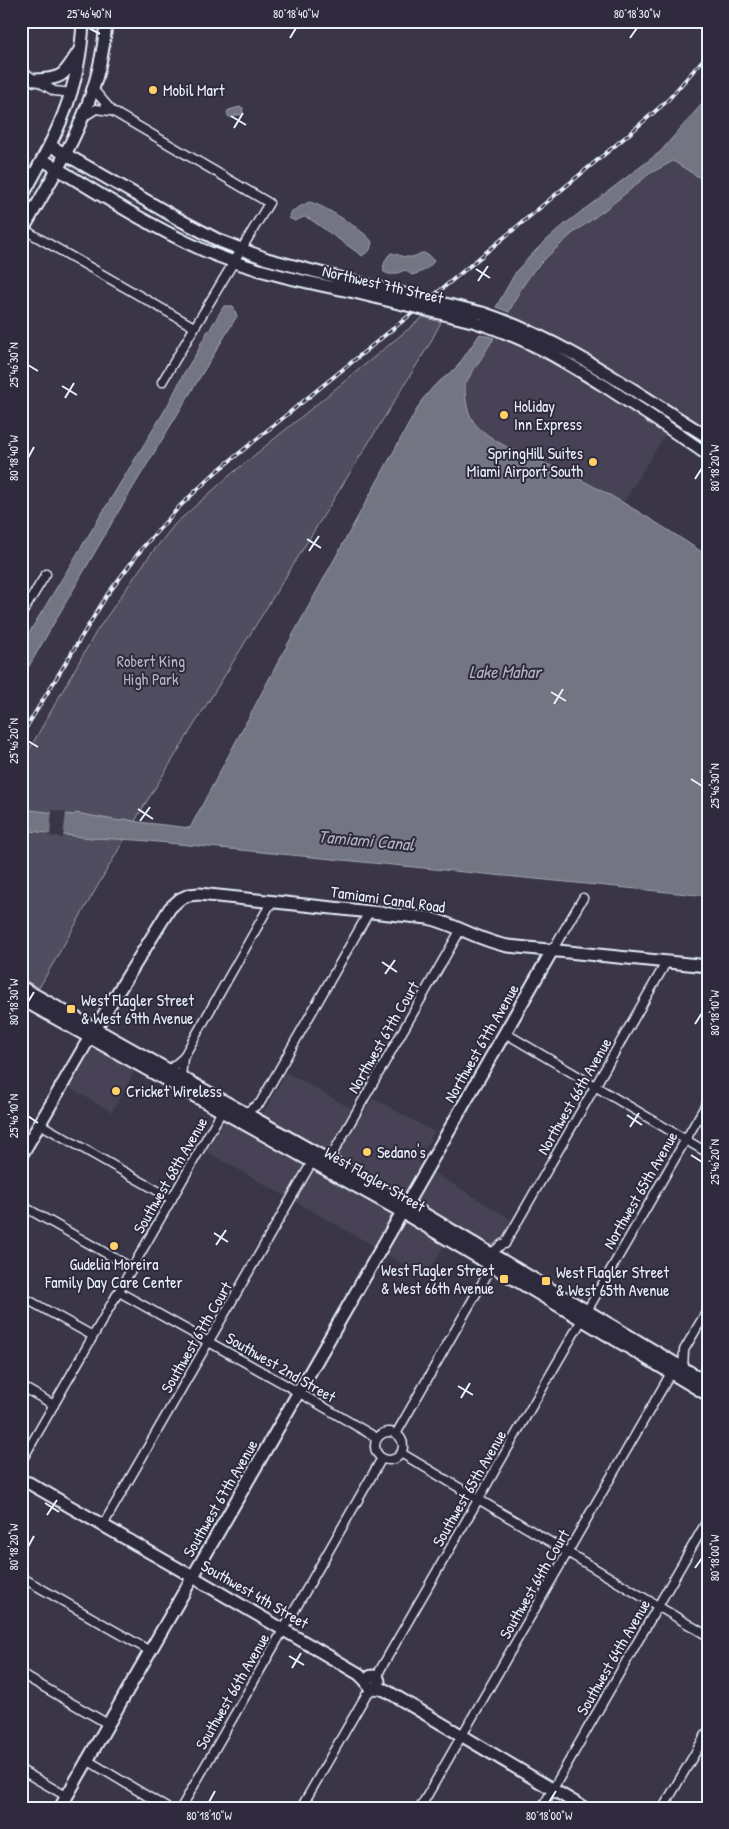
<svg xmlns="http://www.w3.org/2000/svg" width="729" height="1829" font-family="'Patrick Hand',sans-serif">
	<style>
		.built { fill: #464354 }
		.green { fill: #504e5f; stroke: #9ca0ac }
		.water { fill: #737482; stroke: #a2a6b1 }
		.pier { fill: #3a3648 }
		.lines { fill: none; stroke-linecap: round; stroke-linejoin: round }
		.street-casing { stroke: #e8f1f8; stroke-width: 11 }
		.secondary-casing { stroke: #e8f1f8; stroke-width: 15 }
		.street { stroke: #2f2a3d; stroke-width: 8 }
		.secondary { stroke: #2f2a3d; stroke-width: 11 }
		.rail-casing { stroke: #e8f1f8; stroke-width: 4 }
		.rail { stroke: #2f2a3d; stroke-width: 2; stroke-dasharray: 5.5; stroke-linecap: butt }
		.secondary-bridge-casing { stroke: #e8f1f8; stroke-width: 15; stroke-linecap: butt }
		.secondary-bridge { stroke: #2f2a3d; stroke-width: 11 }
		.ticks { fill: none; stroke: #e8f1f8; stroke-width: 2 }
		.poi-dot { fill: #ffd166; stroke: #2f2a3d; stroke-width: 2 }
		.labels { text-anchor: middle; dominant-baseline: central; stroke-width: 4; stroke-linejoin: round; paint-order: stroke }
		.poi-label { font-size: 16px; fill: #e8f1f8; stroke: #2f2a3d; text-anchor: start }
		.street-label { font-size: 16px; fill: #e8f1f8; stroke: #2f2a3d }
		.park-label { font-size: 16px; fill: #b3b8c2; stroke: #2f2a3d }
		.water-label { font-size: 18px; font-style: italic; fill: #aeb2bd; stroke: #2f2a3d }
		.neatline { fill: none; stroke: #e8f1f8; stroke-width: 2 }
		.ticks-label { font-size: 12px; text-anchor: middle; fill: #e8f1f8 }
	</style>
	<rect width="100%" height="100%" fill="#3a3648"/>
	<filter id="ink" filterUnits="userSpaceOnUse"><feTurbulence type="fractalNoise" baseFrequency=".02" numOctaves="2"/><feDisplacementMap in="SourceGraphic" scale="10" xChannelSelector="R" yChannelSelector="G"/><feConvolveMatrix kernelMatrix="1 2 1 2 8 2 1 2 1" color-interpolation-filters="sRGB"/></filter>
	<g filter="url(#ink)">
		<path class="built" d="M673,160L708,183V429L575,346L507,315L520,290L534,270L549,255L572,234L610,206L649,174Z
			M497,334L543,354L655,424L666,433L623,503L563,471L520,454L501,443L489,436L473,421L467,406L465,385Z
			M97,1048L103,1049L136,1069L112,1112L70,1088L91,1051Z
			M286,1072L363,1115L373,1098L434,1132L418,1163L512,1220L499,1242L495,1245H488L456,1226L425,1278L372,1245L204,1150L222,1121L225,1119L253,1132Z"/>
		<path class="green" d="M423,317L441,322L429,345L139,814L39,988L21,978V764L96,632L147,559L175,524L229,476Z"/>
		<path class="water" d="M708,97V183L673,161L649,174L610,206L572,234L549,255L534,270L520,290L509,312L496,307L517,270L540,246L565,224L660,152Z
			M240,107L243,108L242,115H236L232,118L228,116L227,112L229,110Z
			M309,202C320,203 367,232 372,242L370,250L362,256L361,255L310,219L304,217L295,221L289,218L292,211Z
			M391,253C397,254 402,257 408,257C421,258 420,245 434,261C427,270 422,272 412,275L405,270C398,273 392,277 384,272C382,266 386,257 391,253Z
			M224,306H233L237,316L117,514L21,680V646L168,405L184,373L199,349L201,343L205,338L207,332L210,329Z
			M480,334L494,338L465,384C465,400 467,416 478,427C501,449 534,458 563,471C614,495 661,525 708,556V896L271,853L137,840L91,838L21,830V809L74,815L76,813L120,821L125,819L138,822L190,828L284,651L422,400L434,386L457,367Z"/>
		<path class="pier" d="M52,810L66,812L63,838L50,836Z"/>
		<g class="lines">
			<g class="street-casing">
				<path id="street" d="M21,71L54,91L72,93
					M94,90L112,111L269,203L162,382
					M85,116L96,109L110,111
					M23,229L194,327
					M21,615L46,574
					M553,949L583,898
					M505,1033L708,1153
					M169,1070L183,1058L272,901
					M181,1077L183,1058
					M245,1113L260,1103L369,912
					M40,1124L172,1199
					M329,1160L461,929
					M21,1205L132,1268
					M491,1254L502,1244H505L507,1240L667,961
					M119,1292L286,1385L377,1438
					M21,1296L93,1336
					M683,1369L684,1350L708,1309
					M21,1386L54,1405
					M375 1446a14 14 0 1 1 28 0a14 14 0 1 1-28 0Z
					M396,1434L492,1266
					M401,1453L708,1636
					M21,1462L222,1111
					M103,1525L312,1162
					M21,1577L150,1651
					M21,1674L108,1724
					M378,1679L380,1670L708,1101
					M87,1760L167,1808
					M21,1770L66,1796
					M181,1808L382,1458
					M301,1808L366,1695L374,1688
					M420,1808L671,1373
					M542,1808L708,1519
					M663,1808L708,1731"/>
			</g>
			<g class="secondary-casing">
				<path id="secondary" d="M35,80C65,79 64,74 79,51
					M51,146L180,220L220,241L267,259L351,281
					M43,160C95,191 147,225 203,250C250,270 300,281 350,291
					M21,198C55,139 80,92 83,21
					M21,233C60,164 101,103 106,21
					M482,313C565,340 634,392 708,437
					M476,322C527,338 561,359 606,387C640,409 674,431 708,455
					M21,987L421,1212L708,1383
					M21,999L402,1212L708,1395
					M21,1156L90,1037L170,908L180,899L189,895L199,894L428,918C456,924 479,941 508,946L708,966
					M21,1482L29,1483L193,1577L359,1674L367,1682
					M367 1682a6 6 0 1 1 12 0a6 6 0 1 1-12 0Z
					M375,1688L385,1690L584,1808
					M60,1808L553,949"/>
			</g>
			<use href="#street" class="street"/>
			<use href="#secondary" class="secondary"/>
			<g class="rail-casing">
				<path id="rail" d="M21,736L107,595L144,546L180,506L216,472L426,302L629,134L667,101L708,54"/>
			</g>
			<use href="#rail" class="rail"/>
			<g class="secondary-bridge-casing">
				<path id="secondary-bridge" d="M351,281L482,313
					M350,291L476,322"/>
			</g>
			<use href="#secondary-bridge" class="secondary-bridge"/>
		</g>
	</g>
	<path class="ticks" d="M89,28L100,34M290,38L296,28M630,38L637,28M231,116L246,125M234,128L243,113M476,269L490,278M478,281L488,266M28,365L38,371M62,386L77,395M65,398L74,383M28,458L34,447M695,479L702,468M307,539L321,548M309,551L319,536M551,692L566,701M554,704L563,689M28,741L38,747M691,779L702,786M138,809L153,819M140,821L150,807M382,962L397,972M385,974L395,960M28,1002L34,992M695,1024L702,1013M627,1115L642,1125M28,1116L38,1123M630,1127L639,1113M691,1155L702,1162M214,1233L228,1242M216,1245L226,1230M458,1386L473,1395M461,1398L470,1383M45,1503L59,1512M47,1515L57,1500M28,1547L34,1536M695,1568L702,1558M289,1656L304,1665M292,1668L301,1653M209,1802L215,1791M549,1802L556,1791"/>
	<g class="poi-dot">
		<circle cx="153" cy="90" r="5"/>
		<circle cx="504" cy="415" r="5"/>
		<circle cx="593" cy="462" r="5"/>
		<rect x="66" y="1004" width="10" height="10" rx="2.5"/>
		<circle cx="116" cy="1091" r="5"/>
		<circle cx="367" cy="1152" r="5"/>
		<circle cx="114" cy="1246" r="5"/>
		<rect x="499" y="1274" width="10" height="10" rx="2.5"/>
		<rect x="541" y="1276" width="10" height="10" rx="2.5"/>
	</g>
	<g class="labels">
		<g class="poi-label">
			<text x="163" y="90">Mobil Mart</text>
			<text x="514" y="406">Holiday<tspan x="514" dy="18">Inn Express</tspan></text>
			<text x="583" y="453" text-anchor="end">SpringHill Suites<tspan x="583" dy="18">Miami Airport South</tspan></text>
			<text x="81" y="1000">West Flagler Street<tspan x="81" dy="18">&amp; West 69th Avenue</tspan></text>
			<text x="126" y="1091">Cricket Wireless</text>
			<text x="377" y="1152">Sedano's</text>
			<text x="114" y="1264" text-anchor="middle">Gudelia Moreira<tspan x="114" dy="18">Family Day Care Center</tspan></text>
			<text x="494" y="1270" text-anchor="end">West Flagler Street<tspan x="494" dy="18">&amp; West 66th Avenue</tspan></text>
			<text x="556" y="1272">West Flagler Street<tspan x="556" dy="18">&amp; West 65th Avenue</tspan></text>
		</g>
		<g class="street-label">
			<text transform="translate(383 284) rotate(13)">Northwest 7th Street</text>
			<text transform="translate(388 899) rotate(8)">Tamiami Canal Road</text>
			<text transform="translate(383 1037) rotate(-60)">Northwest 67th Court</text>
			<text transform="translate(481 1043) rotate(-60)">Northwest 67th Avenue</text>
			<text transform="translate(574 1096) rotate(-60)">Northwest 66th Avenue</text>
			<text transform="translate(170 1175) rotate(-60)">Southwest 68th Avenue</text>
			<text transform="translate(375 1179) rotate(30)">West Flagler Street</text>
			<text transform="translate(640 1190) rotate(-60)">Northwest 65th Avenue</text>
			<text transform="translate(196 1337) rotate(-60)">Southwest 67th Court</text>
			<text transform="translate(281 1367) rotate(30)">Southwest 2nd Street</text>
			<text transform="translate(469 1488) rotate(-60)">Southwest 65th Avenue</text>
			<text transform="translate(220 1498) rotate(-60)">Southwest 67th Avenue</text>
			<text transform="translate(534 1584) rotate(-60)">Southwest 64th Court</text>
			<text transform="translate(255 1594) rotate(30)">Southwest 4th Street</text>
			<text transform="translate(613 1657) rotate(-60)">Southwest 64th Avenue</text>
			<text transform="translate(232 1691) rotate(-60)">Southwest 66th Avenue</text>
		</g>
		<g class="park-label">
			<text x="151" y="661">Robert King<tspan x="151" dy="18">High Park</tspan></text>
		</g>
		<g class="water-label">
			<text x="505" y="671">Lake Mahar</text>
			<text transform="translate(366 840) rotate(5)">Tamiami Canal</text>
		</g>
	</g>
	<rect width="729" height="1829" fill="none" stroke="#2f2a3d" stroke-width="55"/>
	<rect x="28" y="28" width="674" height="1774" class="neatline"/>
	<g class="ticks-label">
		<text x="89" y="18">25°46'40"N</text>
		<text x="296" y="18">80°18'40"W</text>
		<text x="637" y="18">80°18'30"W</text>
		<text transform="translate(14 365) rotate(-90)" y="4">25°46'30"N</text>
		<text transform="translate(14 458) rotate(-90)" y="4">80°18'40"W</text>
		<text transform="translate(715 468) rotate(-90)" y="4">80°18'20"W</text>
		<text transform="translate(14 741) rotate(-90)" y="4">25°46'20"N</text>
		<text transform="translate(715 786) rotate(-90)" y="4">25°46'30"N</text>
		<text transform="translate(14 1002) rotate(-90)" y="4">80°18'30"W</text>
		<text transform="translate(715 1013) rotate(-90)" y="4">80°18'10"W</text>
		<text transform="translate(14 1116) rotate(-90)" y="4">25°46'10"N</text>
		<text transform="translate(715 1162) rotate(-90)" y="4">25°46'20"N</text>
		<text transform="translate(14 1547) rotate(-90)" y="4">80°18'20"W</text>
		<text transform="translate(715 1558) rotate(-90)" y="4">80°18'00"W</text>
		<text x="209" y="1820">80°18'10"W</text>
		<text x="549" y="1820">80°18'00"W</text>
	</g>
</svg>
